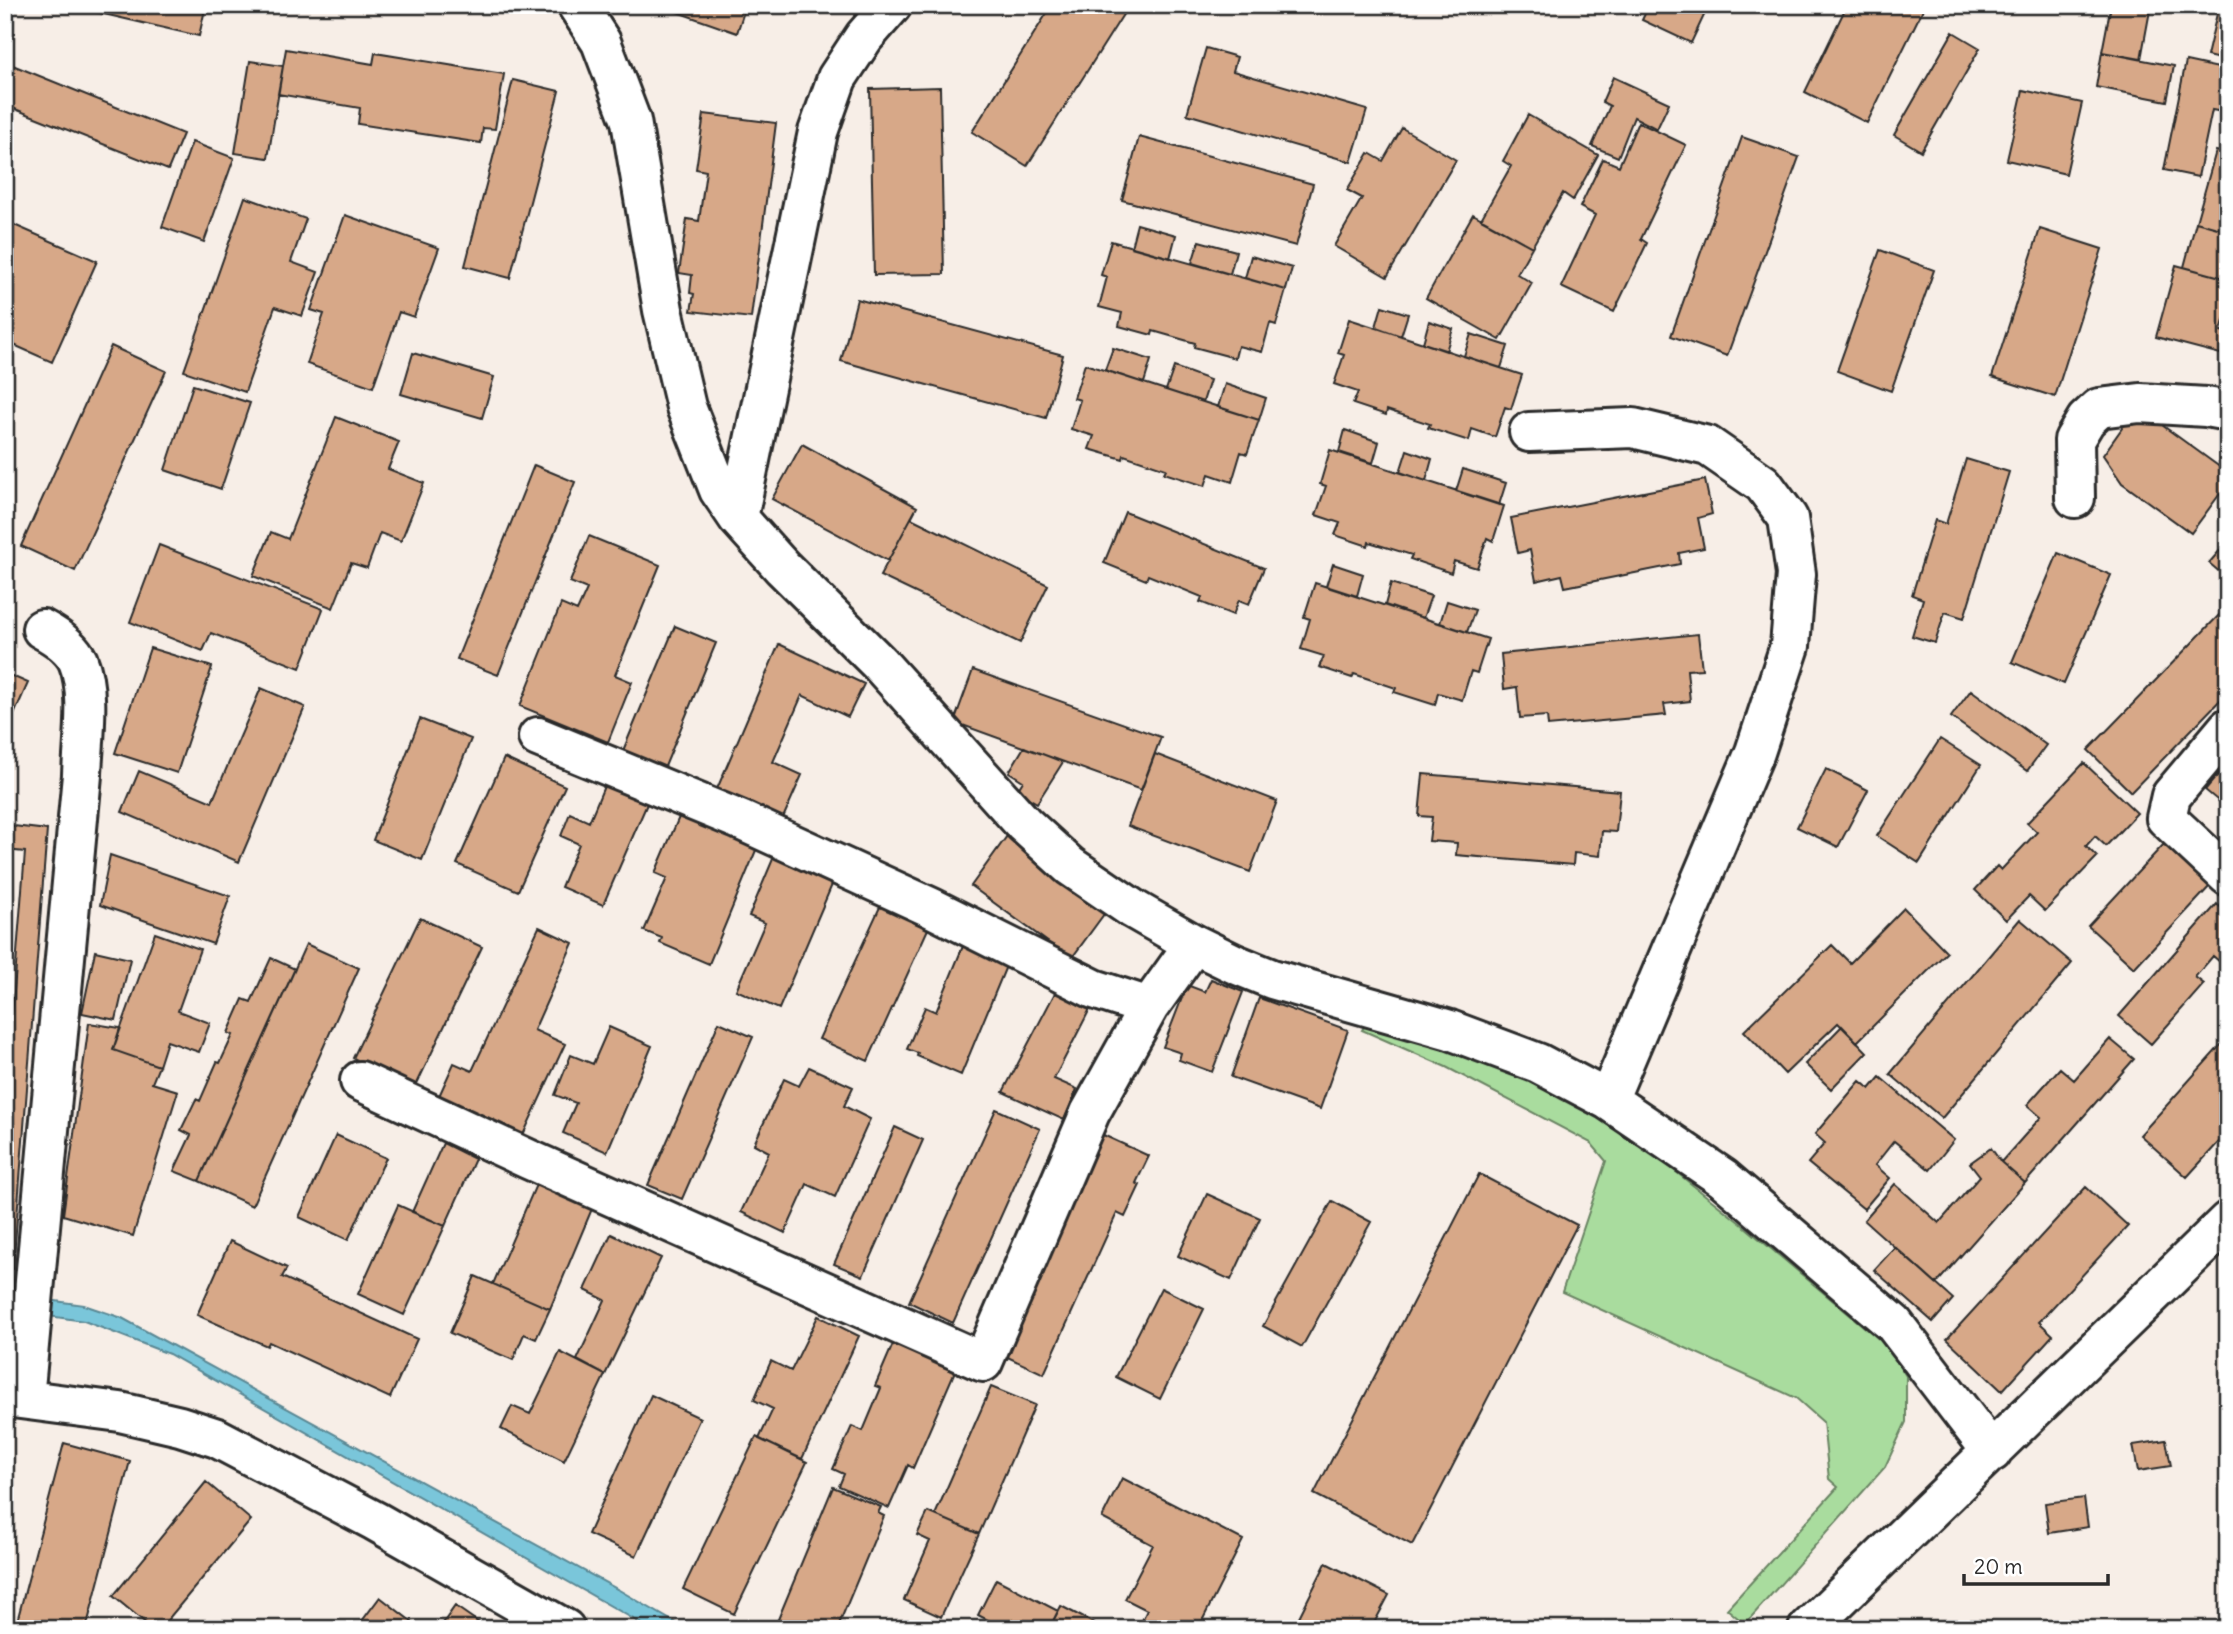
<svg xmlns="http://www.w3.org/2000/svg" width="2233" height="1634" font-family="Delius,sans-serif">
	<style>
		.green { fill: #a9dc9e; stroke: #6a8464; stroke-width: 2 }
		.water { fill: #7ac6da; stroke: #5a8894; stroke-width: 2 }
		.building { fill: #d7a888; stroke: #2b2b2b; stroke-width: 2 }
		.lines { fill: none; stroke-linecap: round; stroke-linejoin: round }
		.minor-casing { stroke: #2b2b2b; stroke-width: 44 }
		.minor { stroke: #fff; stroke-width: 38 }
	</style>
	<rect width="100%" height="100%" fill="#f7eee7"/>
	<filter id="ink" filterUnits="userSpaceOnUse"><feTurbulence type="fractalNoise" baseFrequency=".0143" numOctaves="2"/><feDisplacementMap in="SourceGraphic" scale="14" xChannelSelector="R" yChannelSelector="G"/><feConvolveMatrix kernelMatrix="1 2 1 2 8 2 1 2 1" color-interpolation-filters="sRGB"/></filter>
	<g filter="url(#ink)">
		<path class="green" d="M1369,1019L1535,1078L1636,1140L1744,1226L1887,1346L1906,1376V1422L1885,1467L1745,1624L1727,1609L1838,1487L1829,1479L1823,1422L1796,1398L1562,1292L1606,1161L1591,1143L1446,1067L1362,1030Z"/>
		<path class="water" d="M5,1294L84,1305L122,1318L619,1590L686,1629H651L169,1354L84,1321L5,1310Z"/>
		<path class="building" d="M65,5H206L199,36Z
			M657,5H746L737,33Z
			M1052,5H1129L1027,166L972,132Z
			M1649,5H1709L1691,43L1642,20Z
			M1847,5H1925L1867,123L1805,92Z
			M2111,5H2151L2141,59L2102,52Z
			M2219,5H2228V61L2207,56Z
			M1953,32L1980,48L1921,151L1894,135Z
			M1206,48L1237,57L1233,71L1367,110L1351,162L1187,114Z
			M286,49L373,64L375,53L504,74L495,129L483,128L481,143L358,124L360,108L278,94Z
			M2102,52L2174,66L2167,101L2096,87Z
			M250,61L283,66L268,158L235,153Z
			M2186,61L2228,70V113L2212,110L2198,177L2164,170Z
			M5,62L183,134L168,170L5,105Z
			M1613,77L1669,103L1657,129L1634,117L1618,157L1592,146L1610,106L1602,102Z
			M513,80L559,91L510,278L465,266Z
			M940,87L944,274L874,275L870,89Z
			M2023,90L2082,103L2066,174L2007,160Z
			M704,114L776,123L751,318L691,311L694,294L690,293L692,275L679,273L687,219L699,221L706,171L696,169Z
			M1528,115L1598,155L1573,200L1563,193L1532,247L1481,219L1511,166L1503,161Z
			M1638,122L1686,145L1641,239L1647,243L1614,312L1561,287L1595,215L1580,207L1603,159L1619,166Z
			M1402,128L1456,160L1387,277L1334,246L1362,198L1347,190L1369,153L1383,161Z
			M1139,137L1313,184L1296,246L1122,200Z
			M1742,137L1799,157L1727,356L1671,336Z
			M192,142L234,158L204,242L162,227Z
			M2216,151L2228,154V231L2196,222Z
			M245,197L306,219L291,262L318,272L302,316L275,307L245,392L184,371Z
			M1473,214L1532,247L1517,274L1532,283L1500,340L1426,298Z
			M345,215L439,248L414,317L399,312L373,387L307,364L324,314L311,310Z
			M5,221L97,261L52,362L5,341Z
			M2196,222L2228,231V279L2184,267Z
			M1137,224L1176,235L1170,258L1131,247Z
			M2040,229L2102,249L2055,397L1992,377Z
			M1111,241L1286,290L1276,325L1270,323L1262,352L1238,346L1235,358L1194,347L1195,343L1153,331L1152,335L1119,326L1122,313L1099,307L1107,277L1101,275Z
			M1199,241L1236,251L1230,274L1192,263Z
			M1880,250L1934,270L1891,391L1837,371Z
			M1251,256L1292,268L1286,290L1245,278Z
			M2176,265L2228,279V307L2221,331L2228,333V356L2156,337Z
			M857,299L1063,355L1046,418L841,361Z
			M1382,306L1408,314L1401,336L1376,327Z
			M1349,319L1522,375L1511,409L1505,407L1495,437L1472,429L1469,441L1428,428L1430,424L1387,410L1386,415L1353,404L1358,392L1334,384L1344,355L1338,353Z
			M1429,321L1453,329L1446,351L1423,343Z
			M1471,334L1508,346L1501,368L1464,356Z
			M111,346L166,371L75,571L21,546Z
			M1113,348L1151,360L1144,383L1105,370Z
			M413,353L494,377L482,418L401,394Z
			M1085,364L1259,420L1247,454L1241,452L1232,482L1209,474L1205,486L1164,473L1166,469L1124,455L1123,459L1089,449L1094,436L1071,429L1080,400L1074,398Z
			M1174,367L1210,380L1203,402L1166,390Z
			M1225,384L1266,398L1259,420L1218,407Z
			M193,385L250,403L221,489L165,470Z
			M2137,407L2228,473V483L2191,533L2122,483L2103,455Z
			M336,417L399,442L388,469L424,483L401,541L380,533L367,568L351,563L333,608L253,576L271,532L288,539Z
			M1345,430L1379,442L1373,463L1339,452Z
			M802,444L917,507L888,561L772,499Z
			M1330,450L1504,506L1493,541L1487,538L1477,568L1454,561L1451,573L1410,559L1412,555L1369,542L1368,546L1335,535L1340,523L1316,515L1326,486L1320,484Z
			M1407,450L1432,459L1426,481L1400,472Z
			M1966,459L2009,472L1964,618L1945,612L1935,643L1912,636L1923,599L1912,595L1935,520L1946,524Z
			M534,465L575,482L498,675L457,659Z
			M1463,469L1506,483L1499,505L1456,491Z
			M1705,480L1712,514L1698,518L1704,548L1679,553L1680,564L1565,587L1562,575L1536,581L1530,550L1518,553L1511,518Z
			M1125,512L1264,568L1249,604L1239,600L1233,615L1200,602L1202,597L1148,575L1146,580L1104,563Z
			M911,518L1048,585L1020,643L880,576Z
			M589,536L660,565L615,675L632,682L608,742L520,706L561,604L577,611L587,589L570,582Z
			M2228,541V579L2209,563Z
			M159,545L323,609L300,668L211,633L203,651L130,622Z
			M2058,553L2111,575L2064,684L2012,662Z
			M1333,564L1363,574L1357,596L1326,586Z
			M1315,583L1488,639L1477,673L1471,671L1462,700L1438,693L1435,705L1394,692L1396,688L1354,674L1352,678L1319,667L1324,656L1301,649L1310,619L1304,617Z
			M1391,583L1431,596L1423,618L1385,605Z
			M1447,601L1475,610L1467,632L1440,623Z
			M2225,609L2228,612V692L2131,792L2088,750Z
			M675,626L716,643L664,769L622,753Z
			M1698,634L1702,669L1687,670L1690,701L1664,704L1666,715L1548,726L1547,716L1520,718L1517,687L1504,689L1501,654Z
			M779,644L864,684L848,717L802,695L773,762L802,775L783,818L717,789Z
			M150,648L212,667L177,773L115,753Z
			M973,670L1161,737L1141,790L954,722Z
			M5,673L28,683L5,735Z
			M261,688L305,707L239,862L122,812L139,771L212,802Z
			M1971,690L2046,745L2027,771L1951,717Z
			M420,719L471,739L422,860L373,840Z
			M1940,739L1981,765L1919,863L1877,836Z
			M1024,747L1063,762L1037,803L1017,791L1023,781L1009,772Z
			M1155,754L1277,801L1250,872L1128,826Z
			M504,758L565,786L518,891L457,864Z
			M2084,763L2137,813L2106,846L2095,836L2086,846L2097,857L2045,911L2029,896L2006,920L1975,890L1997,866L2001,870L2037,832L2027,823Z
			M2228,763V809L2205,790Z
			M1826,769L1868,790L1838,847L1797,827Z
			M1423,774L1620,791L1616,832L1602,831L1600,856L1574,853L1573,865L1456,855L1457,843L1429,841L1432,817L1419,816Z
			M607,779L650,797L603,905L561,887L579,844L561,836L570,813L589,822Z
			M682,810L759,843L709,964L660,943L662,938L644,931L667,878L655,873Z
			M5,825L47,830L13,1269H5V1105L25,852L5,850Z
			M1007,836L1107,910L1071,959L971,886Z
			M2164,844L2210,886L2134,968L2088,926Z
			M778,847L837,873L779,1009L736,990L765,923L749,916Z
			M110,855L230,896L213,944L100,905Z
			M885,896L933,918L868,1061L819,1039Z
			M2217,904L2228,914V969L2213,956L2195,977L2204,984L2151,1044L2119,1016Z
			M1904,908L1947,952L1857,1042L1838,1023L1785,1074L1744,1031L1832,945L1850,963Z
			M420,918L482,947L415,1088L353,1058Z
			M2020,919L2072,963L1942,1118L1890,1074Z
			M539,927L573,943L534,1030L565,1044L523,1135L439,1096L454,1063L472,1071Z
			M155,933L200,949L178,1011L210,1023L199,1052L167,1041L159,1066L113,1050Z
			M965,941L1009,959L961,1075L917,1056L918,1053L907,1049L925,1007L936,1012Z
			M306,944L359,968L252,1206L199,1181Z
			M95,951L130,959L116,1020L82,1013Z
			M271,958L295,969L199,1181L174,1171L191,1135L181,1130L196,1099L200,1101L217,1062L220,1063L233,1035L228,1033L243,999L251,1002Z
			M1211,979L1243,992L1212,1072L1179,1060L1181,1053L1163,1047L1187,985L1205,992Z
			M1058,987L1092,1005L1054,1079L1077,1089L1064,1120L1003,1092Z
			M1259,998L1348,1030L1320,1109L1231,1077Z
			M719,1022L753,1037L682,1199L648,1185Z
			M89,1023L120,1028L113,1050L159,1066L152,1083L178,1091L133,1236L63,1215Z
			M1842,1026L1867,1052L1831,1089L1805,1064Z
			M609,1027L652,1046L607,1152L563,1133L576,1103L555,1095L571,1055L593,1064Z
			M2228,1037V1132L2187,1177L2140,1135Z
			M2110,1039L2134,1059L2025,1183L2001,1162L2041,1117L2027,1105L2060,1068L2074,1080Z
			M809,1067L853,1087L844,1106L870,1119L835,1197L807,1184L785,1233L741,1212L769,1152L754,1144L784,1079L799,1086Z
			M1880,1077L1954,1140L1930,1170L1894,1141L1875,1165L1890,1178L1864,1209L1808,1163L1825,1143L1815,1134L1860,1081L1870,1089Z
			M996,1109L1040,1129L953,1323L909,1302Z
			M895,1127L923,1140L863,1276L834,1264Z
			M1101,1134L1149,1156L1136,1183L1140,1185L1125,1217L1117,1213L1044,1374L1001,1354Z
			M336,1135L386,1158L348,1240L299,1217Z
			M443,1143L475,1159L445,1226L412,1212Z
			M1991,1148L2001,1162L2025,1183L1936,1284L1864,1220L1895,1184L1939,1223L1980,1176L1970,1163Z
			M1479,1174L1577,1225L1412,1545L1314,1494Z
			M538,1180L594,1204L550,1309L493,1284Z
			M2086,1187L2128,1226L2039,1322L2053,1335L2002,1391L1947,1339Z
			M1207,1194L1260,1218L1231,1280L1178,1256Z
			M1332,1201L1371,1222L1302,1347L1263,1326Z
			M398,1205L445,1226L404,1315L358,1294Z
			M611,1234L661,1258L605,1375L577,1360L605,1300L585,1290Z
			M230,1241L287,1268L282,1277L417,1339L390,1398L269,1342L267,1346L197,1315Z
			M1895,1247L1953,1299L1933,1322L1874,1270Z
			M475,1276L550,1309L536,1339L524,1334L513,1360L450,1333Z
			M1161,1288L1204,1309L1160,1399L1116,1377Z
			M818,1316L859,1336L802,1459L759,1439L773,1409L754,1400L771,1361L791,1371Z
			M896,1337L958,1364L913,1468L908,1465L889,1508L839,1486L844,1474L833,1469L852,1426L863,1431L881,1388L875,1386Z
			M560,1352L605,1375L564,1461L501,1429L512,1406L530,1414Z
			M991,1387L1035,1405L979,1534L935,1515Z
			M651,1395L700,1418L636,1556L588,1534Z
			M756,1437L807,1462L734,1614L683,1589Z
			M2166,1440L2171,1466L2138,1471L2133,1445Z
			M64,1443L130,1461L86,1629H15Z
			M1122,1478L1243,1540L1198,1629H1138L1147,1610L1125,1599L1153,1545L1102,1518Z
			M206,1482L251,1520L160,1629H153L113,1596Z
			M833,1487L881,1507L878,1513L884,1516L837,1629H774Z
			M2084,1498L2088,1527L2049,1533L2045,1503Z
			M928,1512L979,1534L941,1617L904,1600L930,1541L917,1535Z
			M1326,1563L1389,1595L1371,1629H1293Z
			M996,1579L1058,1611L1049,1629H1005L978,1615Z
			M380,1597L412,1622L406,1629H356Z
			M455,1606L488,1629H439Z
			M1061,1606L1105,1629H1049Z
			M939,1622L949,1629H934Z"/>
		<g class="lines">
			<g class="minor-casing">
				<path id="minor" d="M577,5L601,42L631,121L663,310L686,407L719,490L738,518L782,567L879,663L1024,824L1070,866L1133,909L1194,944L1235,964L1272,979L1450,1030L1538,1063L1608,1100L1723,1178L1894,1324L1992,1452
					M1529,432L1633,428L1708,446L1763,484L1788,518L1796,574L1790,646L1755,752L1608,1100
					M2075,498L2074,440L2086,420L2099,408L2140,403L2206,407L2228,411
					M738,518L818,132L837,78L864,37L892,5
					M2228,728L2171,796L2166,818L2228,876
					M538,737L740,820L930,907L1094,989L1149,1007
					M360,1081L528,1159L983,1362L1090,1113L1149,1007L1194,944
					M5,1397L120,1412L180,1426L217,1438L375,1521L565,1629
					M24,1399L82,775C83,741 91,692 78,661C71,646 55,636 42,629
					M1808,1629L2228,1221"/>
			</g>
			<use href="#minor" class="minor"/>
		</g>
	</g>
	<rect width="2233" height="1634" fill="none" stroke="#fff" stroke-width="28"/>
	<rect x="14" y="14" width="2205" height="1606" fill="none" stroke="#2b2b2b" stroke-width="2.5" filter="url(#ink)"/>
	<path d="M1964 1574v10h144v-10" fill="none" stroke="#2b2b2b" stroke-width="3.5"/>
	<text x="1974" y="1574" font-size="21" fill="#2b2b2b" stroke="#ffffff" stroke-width="5" paint-order="stroke">20 m</text>
</svg>
